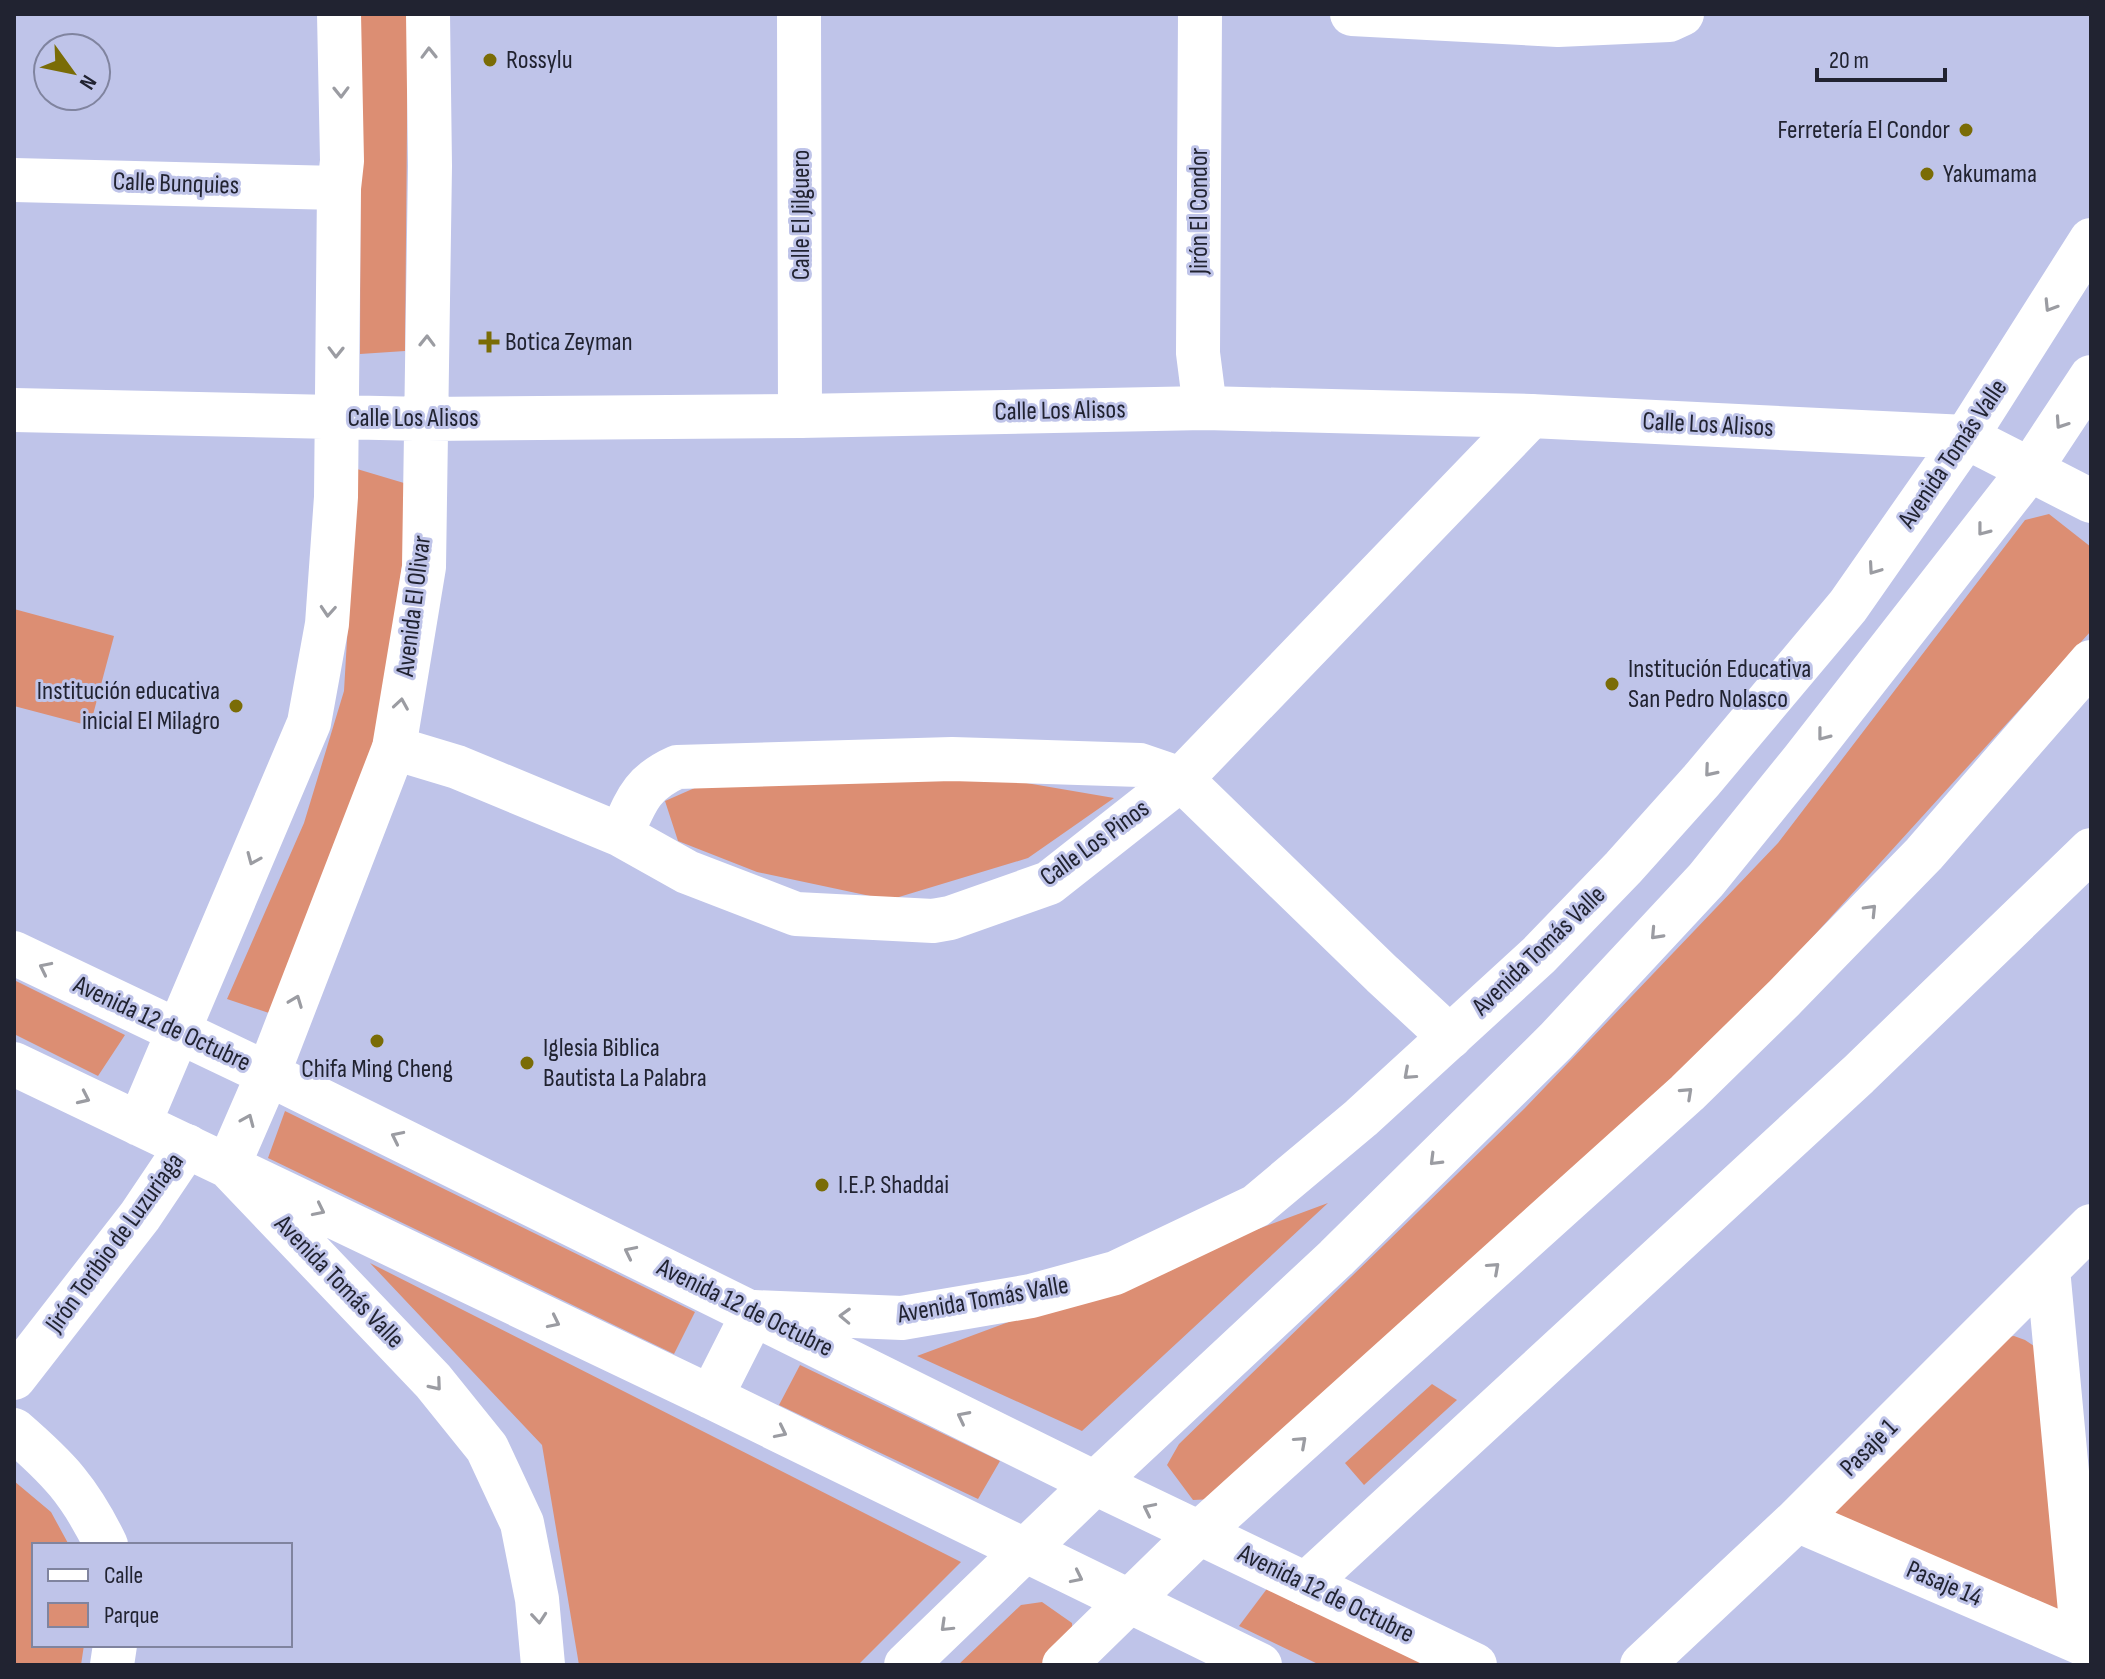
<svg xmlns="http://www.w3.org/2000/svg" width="2105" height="1679" font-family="'Sofia Sans Condensed',sans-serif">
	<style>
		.green { fill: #dc8e73 }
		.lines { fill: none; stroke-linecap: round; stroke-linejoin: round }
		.street { stroke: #fff; stroke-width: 44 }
		.secondary { stroke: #fff; stroke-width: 44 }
		.primary { stroke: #fff; stroke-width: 44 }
		.oneway { stroke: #9b9ca2 }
		.poi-dot { fill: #7a6c06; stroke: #bfc4e9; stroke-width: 3 }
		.labels { text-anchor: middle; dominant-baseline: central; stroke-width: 6; stroke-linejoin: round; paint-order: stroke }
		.poi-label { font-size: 26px; fill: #212331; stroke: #bfc4e9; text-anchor: start }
		.street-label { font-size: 26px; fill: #212331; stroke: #bfc4e9 }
	</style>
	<rect width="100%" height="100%" fill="#bfc4e9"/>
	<path class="green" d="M361,14H408L405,351L360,354Z
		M357,469L414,486L372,769L275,1015L227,999L304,823L344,691Z
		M2049,514L2091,547V631L1750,1006L1214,1499L1193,1500L1167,1465L1179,1444L1525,1108L1778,843L2025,520Z
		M14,609L114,636L90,726L14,706Z
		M992,777L1114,798L1028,858L889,900L757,872L678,841L665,801L706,783Z
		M14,980L125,1035L98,1076L14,1034Z
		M285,1111L695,1312L674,1354L268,1158Z
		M1328,1203L1082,1431L917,1356Z
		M370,1263L961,1562L858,1665H579L542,1445Z
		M2014,1336L2025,1340L2040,1350L2062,1609L2050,1615L1836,1516L1834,1505L2001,1338Z
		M800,1365L1000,1461L978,1499L779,1405Z
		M1432,1384L1457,1400L1364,1485L1345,1463Z
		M14,1481L51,1512L69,1545H34V1645H84L81,1665H14Z
		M1269,1586L1430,1665H1320L1239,1626Z
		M1042,1602L1072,1623L1073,1639L1046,1665H958L1021,1605Z"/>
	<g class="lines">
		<path class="street" d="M799,14L800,416
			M1200,14L1198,353L1205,408
			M1352,14L1558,25L1669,20L1682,14
			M14,180L339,188
			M394,748L457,767L621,835L687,872L796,914L933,921L950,918L1049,883L1181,779L1531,416
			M621,835C636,801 641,783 677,767L952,759L1140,765L1181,779L1382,974L1450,1037
			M2048,1269L2083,1643
			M14,1378L140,1216L187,1146
			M14,1430C59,1469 80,1491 106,1545
			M1797,1520L2091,1647
			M1306,1584L1858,1075L2091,850
			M112,1665L115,1645
			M1642,1665L1797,1520L2091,1226"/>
		<path class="secondary" d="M428,14L430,166L424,567L394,748L268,1074L228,1166L433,1381L487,1448L522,1523L537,1599L543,1665
			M14,410L426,419L800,416L1205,408L1531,416L1966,437L2091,501
			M14,953L268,1074L1095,1483L1475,1665
			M14,1064L711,1397L1260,1665
			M139,1124L309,723L327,624L336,497L339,188L342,161L339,14
			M711,1397L754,1312L902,1318L1031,1296L1115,1273L1256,1206L1361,1118L1539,955L1623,868L1701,781L1848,606L1966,437L2091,240"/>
		<path class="primary" d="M906,1665L1095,1483L1336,1258L1556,1041L1706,880L1803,760L2031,468L2091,377
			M1064,1665L1199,1533L1687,1093L1784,998L1924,854L2091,662"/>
	</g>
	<defs><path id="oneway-chevron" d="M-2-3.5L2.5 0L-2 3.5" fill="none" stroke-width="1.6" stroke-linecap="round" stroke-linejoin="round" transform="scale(2)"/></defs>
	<g class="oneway">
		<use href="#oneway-chevron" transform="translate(429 53) rotate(-91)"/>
		<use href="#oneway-chevron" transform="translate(341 92) rotate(89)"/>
		<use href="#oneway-chevron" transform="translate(2050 306) rotate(122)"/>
		<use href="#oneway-chevron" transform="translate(427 341) rotate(-89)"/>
		<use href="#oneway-chevron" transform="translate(336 352) rotate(91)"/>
		<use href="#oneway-chevron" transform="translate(2061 423) rotate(124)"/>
		<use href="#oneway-chevron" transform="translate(1983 530) rotate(128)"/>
		<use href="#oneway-chevron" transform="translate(1874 569) rotate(125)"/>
		<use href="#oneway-chevron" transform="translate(328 611) rotate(94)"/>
		<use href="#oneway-chevron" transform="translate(401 704) rotate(-81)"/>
		<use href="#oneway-chevron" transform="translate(1823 735) rotate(128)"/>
		<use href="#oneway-chevron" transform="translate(1710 771) rotate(130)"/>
		<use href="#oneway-chevron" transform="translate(253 859) rotate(113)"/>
		<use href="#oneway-chevron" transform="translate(1871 910) rotate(-46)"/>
		<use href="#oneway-chevron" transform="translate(1656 934) rotate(133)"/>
		<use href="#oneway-chevron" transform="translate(45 968) rotate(-154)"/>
		<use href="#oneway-chevron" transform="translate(296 1001) rotate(-69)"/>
		<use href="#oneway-chevron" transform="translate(1409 1074) rotate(138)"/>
		<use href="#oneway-chevron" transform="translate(1687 1093) rotate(-43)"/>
		<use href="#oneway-chevron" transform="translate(84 1098) rotate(25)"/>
		<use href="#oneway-chevron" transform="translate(248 1120) rotate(-67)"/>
		<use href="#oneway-chevron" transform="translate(397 1137) rotate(-154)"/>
		<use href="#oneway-chevron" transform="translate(1435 1160) rotate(135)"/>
		<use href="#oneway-chevron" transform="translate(319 1210) rotate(26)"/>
		<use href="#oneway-chevron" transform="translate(630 1252) rotate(-154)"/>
		<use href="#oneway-chevron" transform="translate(1494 1268) rotate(-42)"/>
		<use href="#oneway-chevron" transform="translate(845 1316) rotate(-178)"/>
		<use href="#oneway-chevron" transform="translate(554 1322) rotate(26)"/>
		<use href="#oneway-chevron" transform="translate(436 1385) rotate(50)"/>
		<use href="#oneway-chevron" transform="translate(963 1417) rotate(-153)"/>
		<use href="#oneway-chevron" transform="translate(781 1432) rotate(26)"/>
		<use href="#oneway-chevron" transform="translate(1301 1442) rotate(-42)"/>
		<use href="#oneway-chevron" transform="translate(1149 1509) rotate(-154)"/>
		<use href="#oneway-chevron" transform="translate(1077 1577) rotate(26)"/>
		<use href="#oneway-chevron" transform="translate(539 1618) rotate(85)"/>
		<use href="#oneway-chevron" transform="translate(946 1626) rotate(136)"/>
	</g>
	<g class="poi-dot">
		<circle cx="490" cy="60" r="8"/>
		<circle cx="1966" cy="130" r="8"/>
		<circle cx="1927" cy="174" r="8"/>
		<path d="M485 330h8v8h8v8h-8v8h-8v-8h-8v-8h8z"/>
		<circle cx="1612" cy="684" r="8"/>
		<circle cx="236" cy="706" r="8"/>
		<circle cx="377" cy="1041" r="8"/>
		<circle cx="527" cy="1063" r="8"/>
		<circle cx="822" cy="1185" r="8"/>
	</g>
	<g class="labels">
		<g class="poi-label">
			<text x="506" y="60">Rossylu</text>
			<text x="1950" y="130" text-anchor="end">Ferretería El Condor</text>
			<text x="1943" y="174">Yakumama</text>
			<text x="505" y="342">Botica Zeyman</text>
			<text x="1628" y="669">Institución Educativa<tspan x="1628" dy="30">San Pedro Nolasco</tspan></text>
			<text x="220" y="691" text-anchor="end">Institución educativa<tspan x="220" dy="30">inicial El Milagro</tspan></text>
			<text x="543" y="1048">Iglesia Biblica<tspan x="543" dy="30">Bautista La Palabra</tspan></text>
			<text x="377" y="1069" text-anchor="middle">Chifa Ming Cheng</text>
			<text x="838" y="1185">I.E.P. Shaddai</text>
		</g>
		<g class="street-label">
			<text transform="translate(176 184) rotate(2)">Calle Bunquies</text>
			<text transform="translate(1199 211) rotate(-90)">Jirón El Condor</text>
			<text transform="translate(801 215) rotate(-90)">Calle El Jilguero</text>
			<text transform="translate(1060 411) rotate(-1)">Calle Los Alisos</text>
			<text x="413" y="418">Calle Los Alisos</text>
			<text transform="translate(1708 425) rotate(3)">Calle Los Alisos</text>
			<text transform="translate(1953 454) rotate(-56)">Avenida Tomás Valle</text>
			<text transform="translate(414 606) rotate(-83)">Avenida El Olivar</text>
			<text transform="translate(1095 843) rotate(-36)">Calle Los Pinos</text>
			<text transform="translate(1539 951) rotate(-44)">Avenida Tomás Valle</text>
			<text transform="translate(162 1024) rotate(25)">Avenida 12 de Octubre</text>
			<text transform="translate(115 1243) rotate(-54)">Jirón Toribio de Luzuriaga</text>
			<text transform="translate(339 1282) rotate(46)">Avenida Tomás Valle</text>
			<text transform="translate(983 1300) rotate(-10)">Avenida Tomás Valle</text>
			<text transform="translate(745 1308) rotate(26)">Avenida 12 de Octubre</text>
			<text transform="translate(1869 1448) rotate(-45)">Pasaje 1</text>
			<text transform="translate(1944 1584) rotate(23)">Pasaje 14</text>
			<text transform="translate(1326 1594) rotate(26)">Avenida 12 de Octubre</text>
		</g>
	</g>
	<rect width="2105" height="1679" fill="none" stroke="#212331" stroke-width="32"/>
	<rect x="32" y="1543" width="260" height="104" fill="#bfc4e9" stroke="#80849f" stroke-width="2"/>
	<rect x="48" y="1569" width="40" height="12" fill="#ffffff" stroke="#80849f" stroke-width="2"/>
	<text x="104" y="1583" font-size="24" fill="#212331">Calle</text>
	<rect x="48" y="1603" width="40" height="24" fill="#dc8e73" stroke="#80849f" stroke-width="2"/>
	<text x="104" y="1623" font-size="24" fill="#212331">Parque</text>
	<g transform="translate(72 72) rotate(123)"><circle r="38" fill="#bfc4e9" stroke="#80849f" stroke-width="2"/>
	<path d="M0-6L14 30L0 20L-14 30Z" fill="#7a6c06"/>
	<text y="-12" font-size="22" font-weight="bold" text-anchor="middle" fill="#212331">N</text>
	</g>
	<path d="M1817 68v12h128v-12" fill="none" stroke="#212331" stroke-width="4"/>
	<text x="1829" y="68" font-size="24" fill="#212331" stroke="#bfc4e9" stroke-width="6" paint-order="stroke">20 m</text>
</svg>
